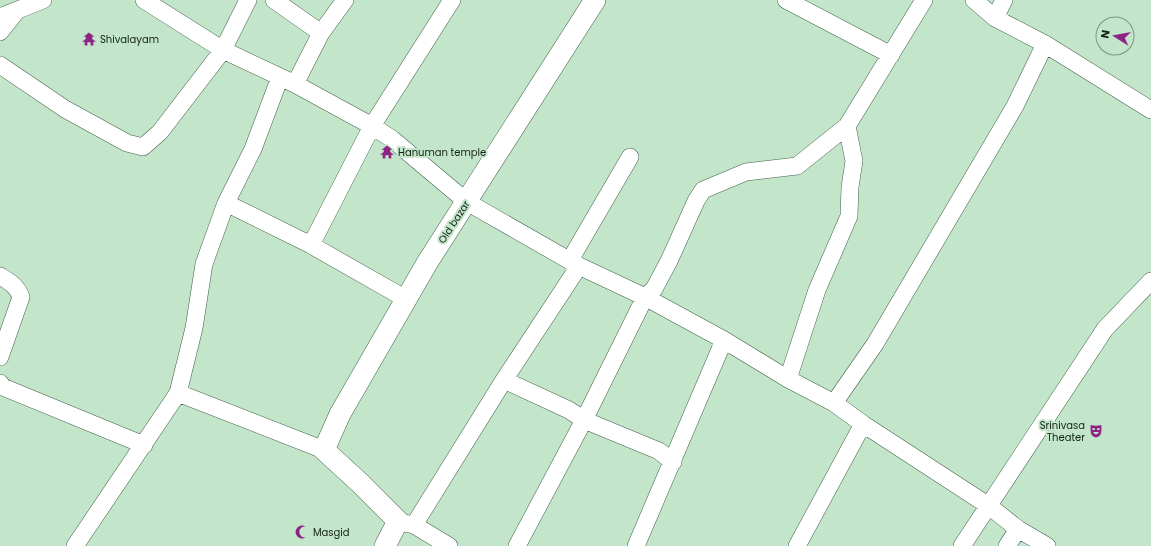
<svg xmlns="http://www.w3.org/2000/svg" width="1151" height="546" font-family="Poppins,sans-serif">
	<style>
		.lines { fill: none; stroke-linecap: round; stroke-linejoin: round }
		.minor-casing { stroke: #426049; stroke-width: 18 }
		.tertiary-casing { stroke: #426049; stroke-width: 22 }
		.minor { stroke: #fff; stroke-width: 17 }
		.tertiary { stroke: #fff; stroke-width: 21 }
		.labels { text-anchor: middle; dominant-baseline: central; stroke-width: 4; stroke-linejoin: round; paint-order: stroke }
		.poi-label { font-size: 10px; fill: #152218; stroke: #c3e6ca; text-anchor: start }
		.street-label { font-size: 10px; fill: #152218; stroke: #c3e6ca }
	</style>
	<rect width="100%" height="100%" fill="#c3e6ca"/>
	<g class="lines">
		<g class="minor-casing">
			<path id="minor" d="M144,0L223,50L295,84L372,126L392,139L467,202L579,266L645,297L724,340L788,379L834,403L863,424L989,506L1018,529L1047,546
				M274,0L321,33L295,84
				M786,0L891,55
				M974,0L995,18L1045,44L1151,110
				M0,17L43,0
				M995,18L1004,0
				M0,32L16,12
				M321,33L345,0
				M0,65L65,109L127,143L143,147L160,132L223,50L248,0
				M226,203L311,245L406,299
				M311,245L372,126L452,0
				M570,260L630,157
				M0,276C10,282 17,286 21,297L0,357
				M788,379L817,290L849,216L850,187L854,161L847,126
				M504,380L569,410L584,420L659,451L673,462
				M0,383L3,387L144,445
				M178,393L324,450
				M834,403L875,344L1015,106L1045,44
				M404,523L414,525L449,546
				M414,525L504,380L579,266
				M75,546L178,393L194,328L204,264L226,203L253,149L280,77
				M517,546L584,420L645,297L654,289L669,261L696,201L703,190L746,172L797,166L847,126L924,0
				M636,546L724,340
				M797,546L863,424
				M962,546L1105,329L1151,281
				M1007,546L1018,529"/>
		</g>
		<g class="tertiary-casing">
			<path id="tertiary" d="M385,546L398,521L360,483L324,450L340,414L427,263L595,0"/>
		</g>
		<use href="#minor" class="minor"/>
		<use href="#tertiary" class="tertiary"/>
	</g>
	<defs>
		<g id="temple-bare" transform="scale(1.08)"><path d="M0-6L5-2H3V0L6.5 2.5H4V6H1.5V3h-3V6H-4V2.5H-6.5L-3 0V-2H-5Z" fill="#8e2386" stroke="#c3e6ca" stroke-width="2.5" paint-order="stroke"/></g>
		<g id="theatre-bare" transform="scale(1.08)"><path d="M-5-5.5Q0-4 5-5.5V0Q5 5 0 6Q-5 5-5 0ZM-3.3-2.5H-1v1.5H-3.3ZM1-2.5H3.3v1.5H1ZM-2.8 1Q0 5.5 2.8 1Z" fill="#8e2386" stroke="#c3e6ca" stroke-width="2.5" paint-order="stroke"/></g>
		<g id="mosque-bare" transform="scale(1.08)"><path d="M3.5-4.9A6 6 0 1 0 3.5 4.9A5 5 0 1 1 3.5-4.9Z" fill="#8e2386" stroke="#c3e6ca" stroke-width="2.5" paint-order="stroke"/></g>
	</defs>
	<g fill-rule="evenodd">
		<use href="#temple-bare" x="89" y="39"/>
		<use href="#temple-bare" x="387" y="152"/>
		<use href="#theatre-bare" x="1096" y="431"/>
		<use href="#mosque-bare" x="302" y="532"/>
	</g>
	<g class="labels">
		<g class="poi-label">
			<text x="100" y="39">Shivalayam</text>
			<text x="398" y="152">Hanuman temple</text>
			<text x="1085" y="425" text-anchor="end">Srinivasa<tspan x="1085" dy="12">Theater</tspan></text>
			<text x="313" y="532">Masgid</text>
		</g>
		<g class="street-label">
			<text transform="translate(454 222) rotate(-57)">Old bazar</text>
		</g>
	</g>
	<g transform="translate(1115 36) rotate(281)"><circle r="19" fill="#c3e6ca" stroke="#7d9883"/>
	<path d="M0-3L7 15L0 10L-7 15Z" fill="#8e2386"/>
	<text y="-6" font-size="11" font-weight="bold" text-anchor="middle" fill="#152218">N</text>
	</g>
</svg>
